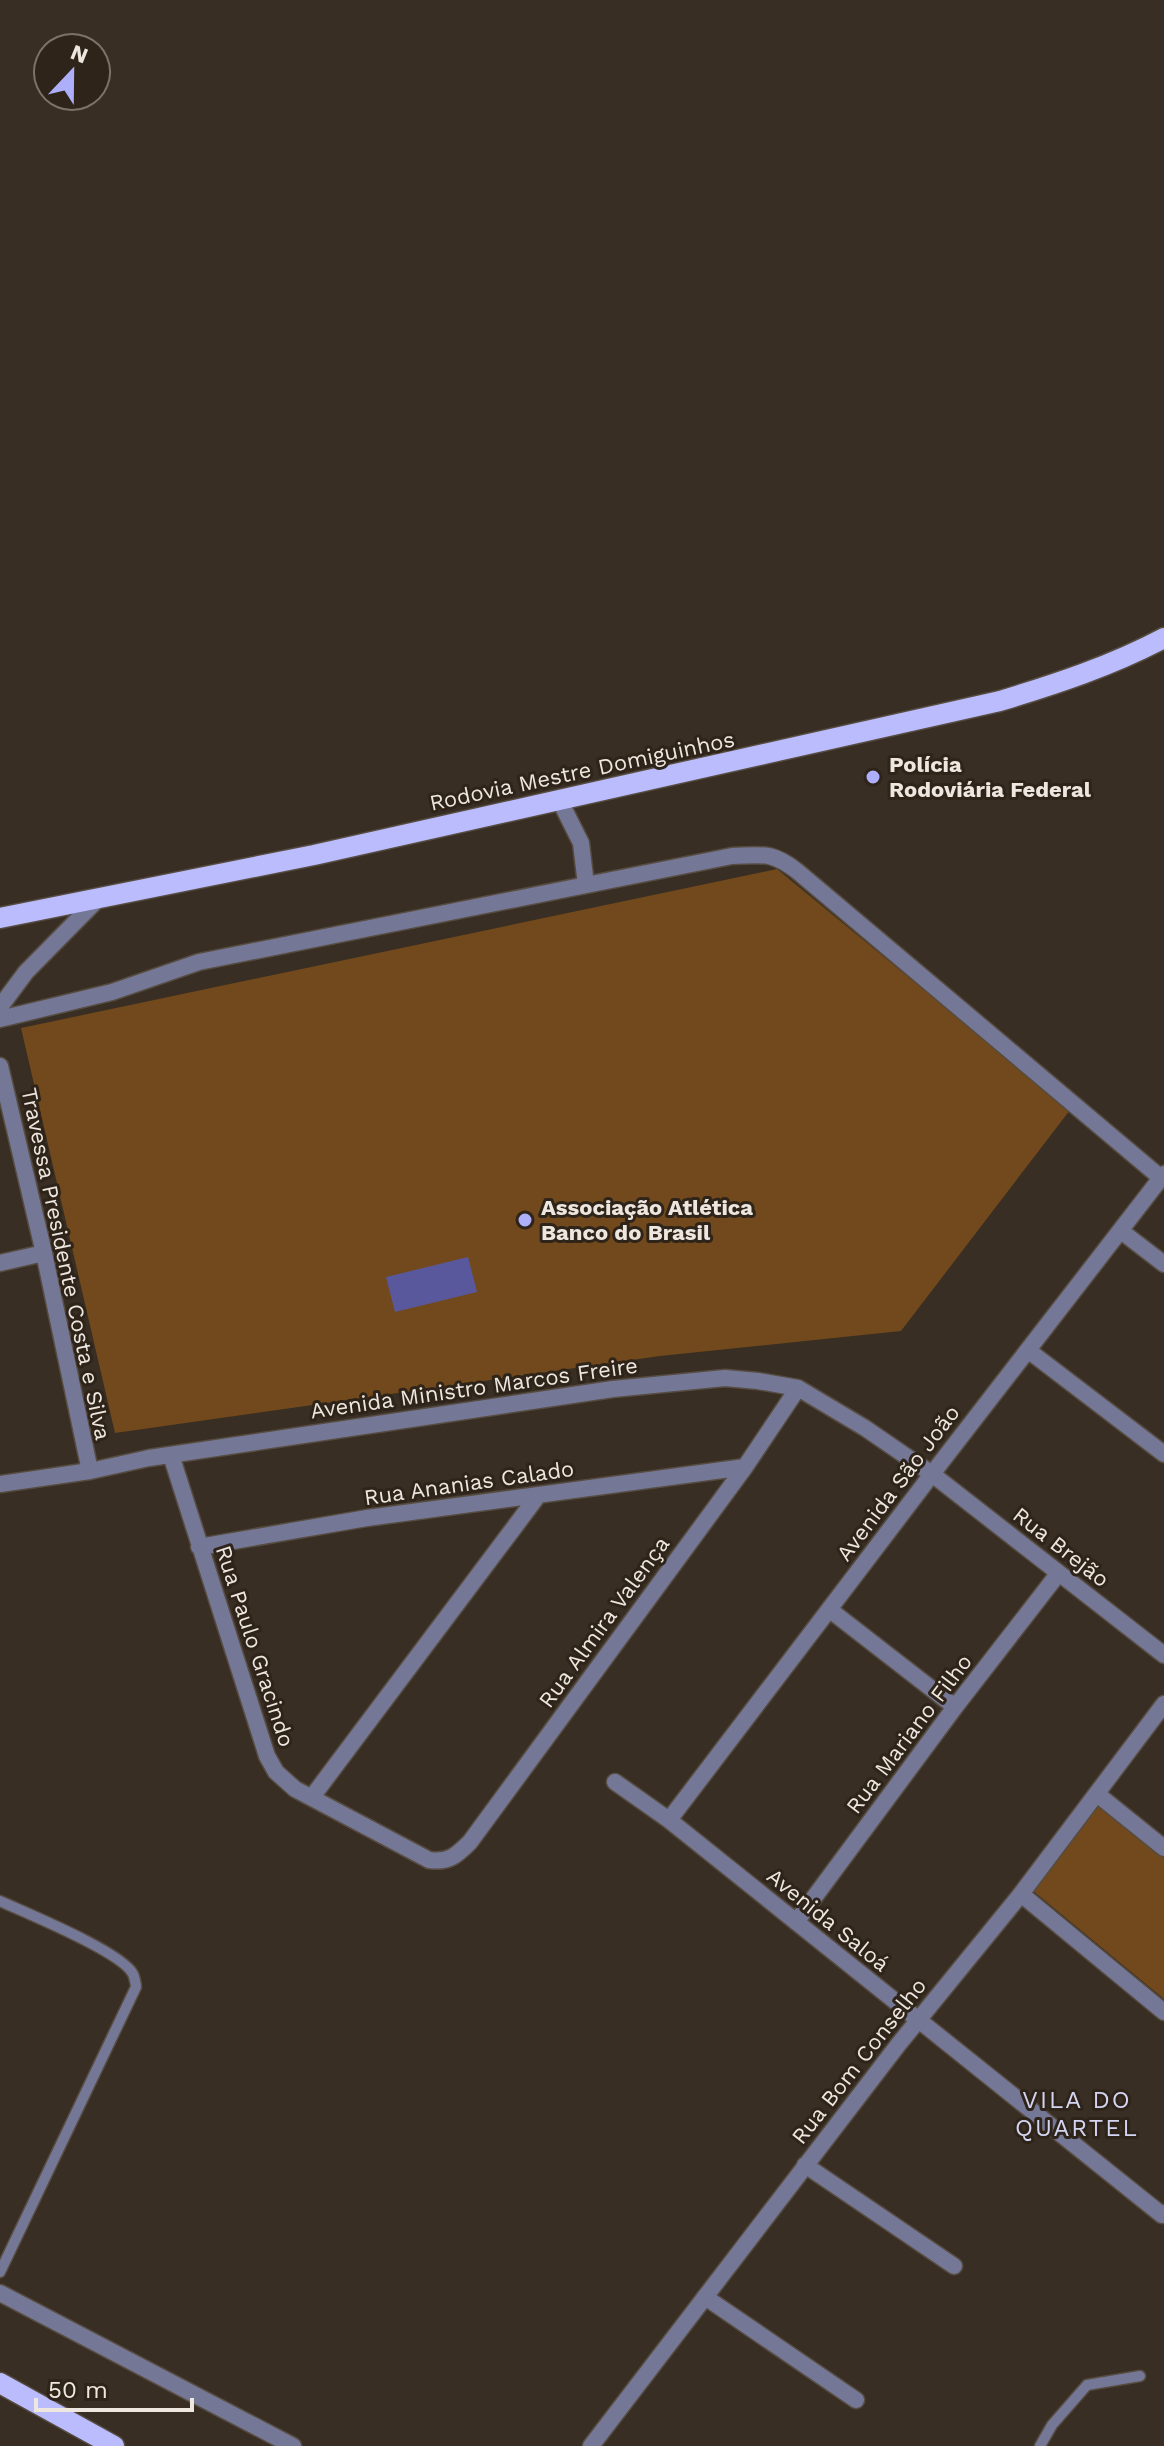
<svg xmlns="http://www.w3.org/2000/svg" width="1164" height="2446" font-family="'Work Sans',sans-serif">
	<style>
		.green { fill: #71491c }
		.water { fill: #5a589c }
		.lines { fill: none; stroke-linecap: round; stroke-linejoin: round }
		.service-casing { stroke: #564c41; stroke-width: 13 }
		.minor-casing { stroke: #564c41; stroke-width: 19 }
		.tertiary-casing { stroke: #564c41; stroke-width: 19 }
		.primary-casing { stroke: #564c41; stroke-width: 23 }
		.service { stroke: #757796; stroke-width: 10 }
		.minor { stroke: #757796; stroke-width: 16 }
		.tertiary { stroke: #757796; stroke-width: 16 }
		.primary { stroke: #babcfd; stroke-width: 20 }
		.poi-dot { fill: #adaffb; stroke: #2f2419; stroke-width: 3 }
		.labels { text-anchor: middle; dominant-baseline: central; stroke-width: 6; stroke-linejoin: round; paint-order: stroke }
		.poi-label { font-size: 22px; font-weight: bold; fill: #eee7e0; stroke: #2f2419; text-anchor: start }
		.street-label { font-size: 22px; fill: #eee7e0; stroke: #2f2419 }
		.neighbourhood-label { font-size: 24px; letter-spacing: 2px; fill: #d4d5f2; stroke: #2f2419 }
	</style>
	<rect width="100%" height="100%" fill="#392e23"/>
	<path class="green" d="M777,869L1070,1110L901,1331L660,1356L115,1433L21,1028Z
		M1098,1805L1164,1858V1999L1032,1890Z"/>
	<path class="water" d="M468,1257L477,1292L395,1312L386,1277Z"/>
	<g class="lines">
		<g class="service-casing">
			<path id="service" d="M0,1901C26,1913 122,1952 133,1974C134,1976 136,1984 136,1987L0,2272
				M1040,2446L1052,2425L1087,2385L1140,2376"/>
		</g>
		<g class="minor-casing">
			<path id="minor" d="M560,801L581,843L586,885
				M0,1007L26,972L98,899
				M0,1019L112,992L199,962L732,856C763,855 771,851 797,871L1161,1178
				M0,1066L44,1253L90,1471
				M1121,1231L1164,1264
				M0,1263L44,1253
				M1029,1351L1164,1454
				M171,1455L267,1756L276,1772L295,1789L429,1860C449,1863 457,1855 470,1842L745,1467L798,1388
				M0,1484L90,1471L149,1458L613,1389L725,1378L758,1381L798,1388L865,1428L932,1474L1164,1655
				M199,1547L367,1518L745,1467
				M830,1610L955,1707
				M615,1782L669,1820L1162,2215L1164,2213
				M1097,1794L1164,1848
				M312,1797L537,1497
				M669,1820L932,1474L1164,1174
				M1021,1894L1164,2012
				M796,1922L955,1707L1058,1574
				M805,2165L954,2266
				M0,2293L293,2446
				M705,2297L856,2400"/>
		</g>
		<g class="tertiary-casing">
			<path id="tertiary" d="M591,2446L898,2045L1021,1894L1164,1704"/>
		</g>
		<g class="primary-casing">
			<path id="primary" d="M0,918L314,855L1000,701C1056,684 1111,666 1164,638
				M0,2383L114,2446"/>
		</g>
		<use href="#service" class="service"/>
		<use href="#minor" class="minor"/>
		<use href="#tertiary" class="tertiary"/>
		<use href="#primary" class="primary"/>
	</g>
	<g class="poi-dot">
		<circle cx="873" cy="777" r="8"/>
		<circle cx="525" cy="1220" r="8"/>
	</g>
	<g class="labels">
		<g class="poi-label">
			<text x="889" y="764">Polícia<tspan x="889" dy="25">Rodoviária Federal</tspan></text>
			<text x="541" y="1207">Associação Atlética<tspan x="541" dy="25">Banco do Brasil</tspan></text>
		</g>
		<g class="street-label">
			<text transform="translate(582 771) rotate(-12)">Rodovia Mestre Domiguinhos</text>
			<text transform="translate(66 1264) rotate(78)">Travessa Presidente Costa e Silva</text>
			<text transform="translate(474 1388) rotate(-8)">Avenida Ministro Marcos Freire</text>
			<text transform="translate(469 1483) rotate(-8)">Rua Ananias Calado</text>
			<text transform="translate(898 1483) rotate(-53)">Avenida São João</text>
			<text transform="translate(1061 1547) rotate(38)">Rua Brejão</text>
			<text transform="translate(604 1622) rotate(-54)">Rua Almira Valença</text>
			<text transform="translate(255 1646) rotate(72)">Rua Paulo Gracindo</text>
			<text transform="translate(909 1734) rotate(-53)">Rua Mariano Filho</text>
			<text transform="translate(828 1920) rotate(39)">Avenida Saloá</text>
			<text transform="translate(859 2061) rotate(-52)">Rua Bom Conselho</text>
		</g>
		<g class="neighbourhood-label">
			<text x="1077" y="2100">VILA DO<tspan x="1077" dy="28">QUARTEL</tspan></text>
		</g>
	</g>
	<g transform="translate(72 72) rotate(22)"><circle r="38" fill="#2f2419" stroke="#7b7269" stroke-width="2"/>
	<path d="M0-6L14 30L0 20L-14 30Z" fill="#adaffb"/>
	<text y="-12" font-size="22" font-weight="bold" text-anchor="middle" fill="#eee7e0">N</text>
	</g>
	<path d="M36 2398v12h156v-12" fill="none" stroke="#eee7e0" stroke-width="4"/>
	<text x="48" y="2398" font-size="24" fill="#eee7e0" stroke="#2f2419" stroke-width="6" paint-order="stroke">50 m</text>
</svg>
